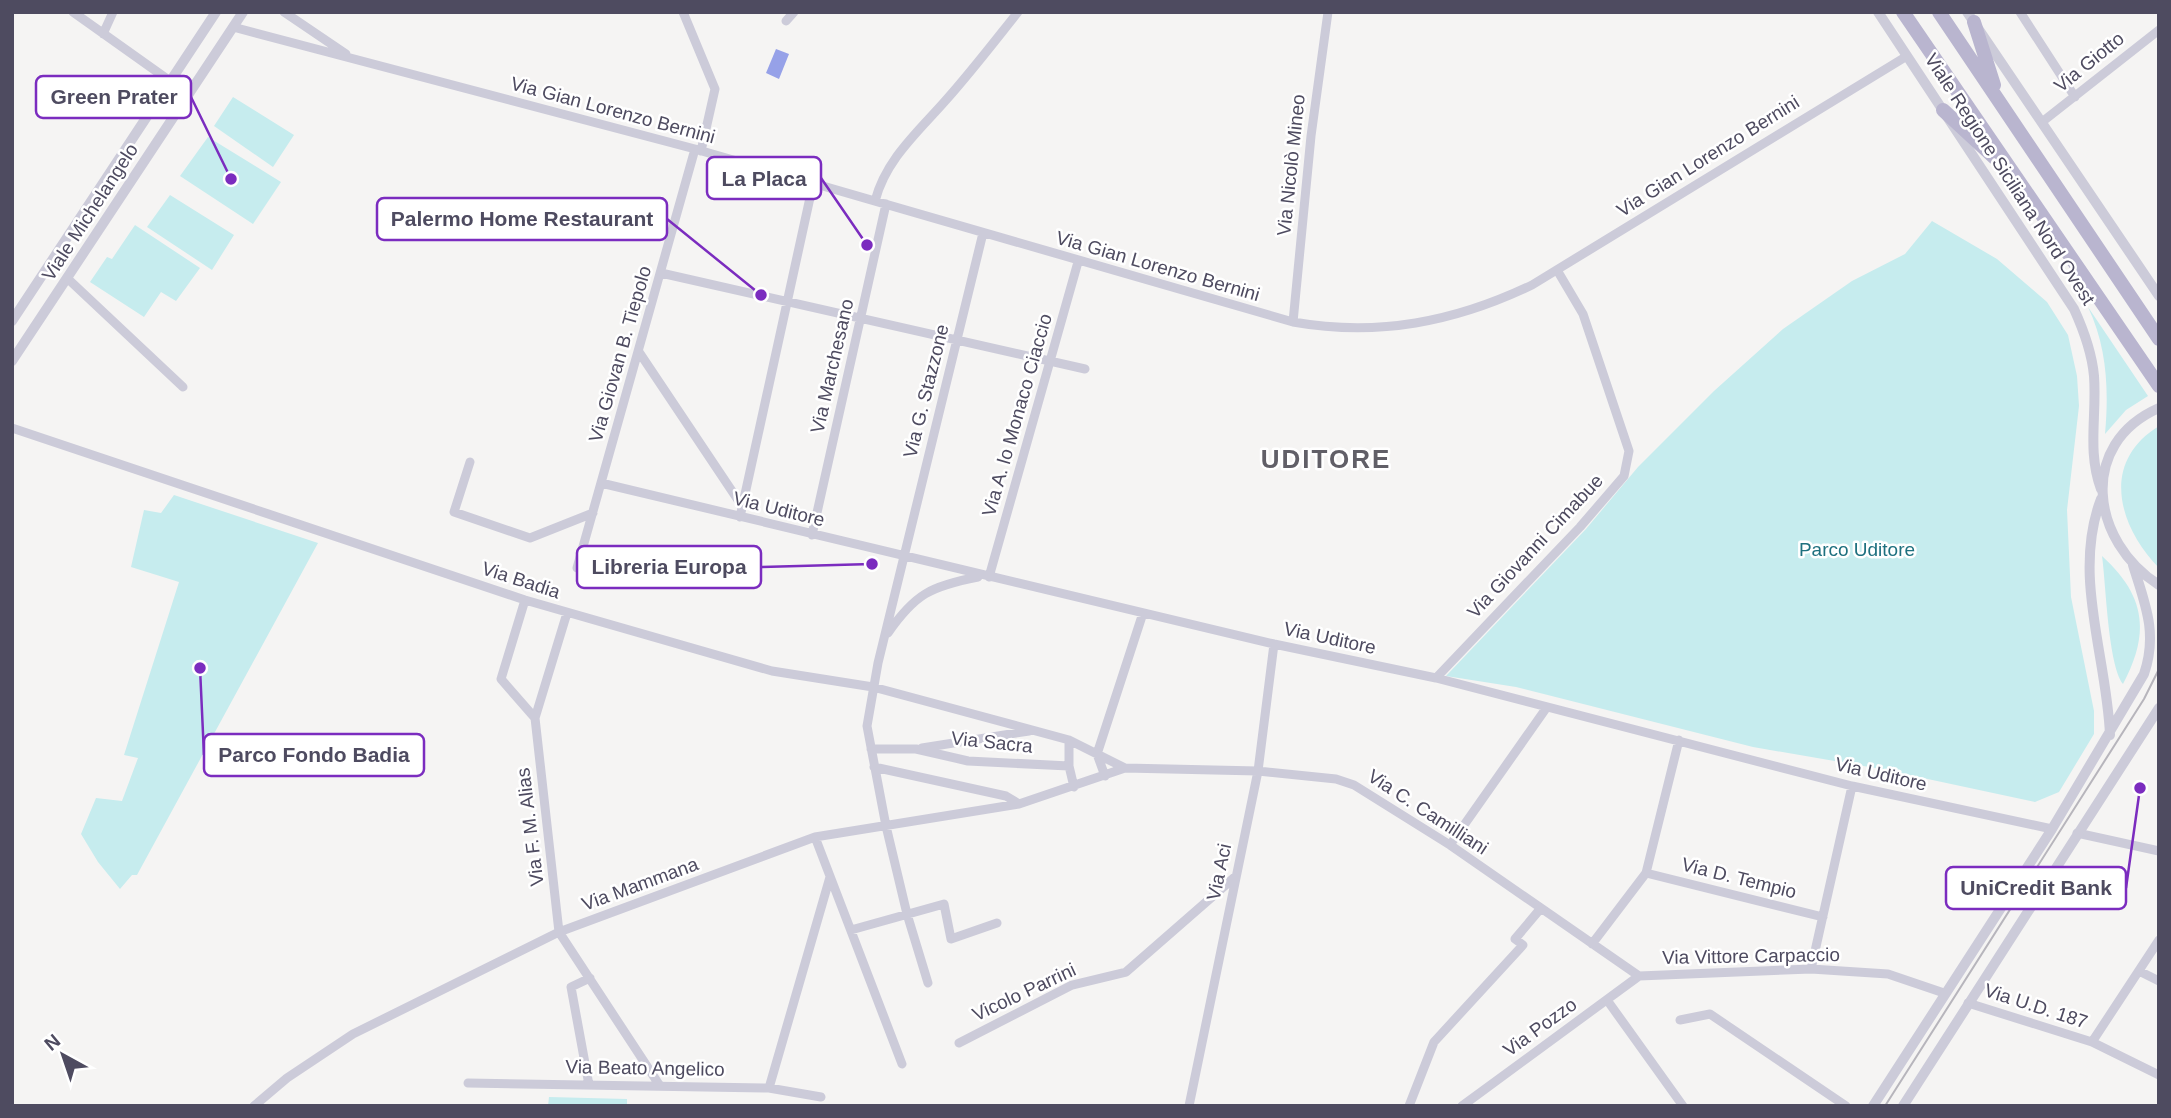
<svg xmlns="http://www.w3.org/2000/svg" width="2171" height="1118" font-family="Arial,sans-serif">
	<style>
		.green { fill: #c6ecee }
		.water { fill: #96a1e8 }
		.lines { fill: none; stroke-linecap: round; stroke-linejoin: round }
		.minor { stroke: #cccbd9; stroke-width: 9 }
		.tertiary { stroke: #cccbd9; stroke-width: 10 }
		.primary { stroke: #b9b5cf; stroke-width: 14 }
		.tram { stroke: #b7b5bc; stroke-width: 2 }
		.labels { text-anchor: middle; dominant-baseline: central; stroke-width: 5; stroke-linejoin: round; paint-order: stroke }
		.street-label { font-size: 19px; fill: #4e4b60; stroke: #fff }
		.park-label { font-size: 19px; fill: #1e707f; stroke: #fff }
		.district-label { font-size: 26px; font-weight: bold; letter-spacing: 2px; fill: #615f67; stroke: #fff }
		.leader { fill: none; stroke: #7b2cbf; stroke-width: 2.5 }
		.callout-dot { fill: #7b2cbf; stroke: #fff; stroke-width: 2.5 }
		.callout { fill: #fff; stroke: #7b2cbf; stroke-width: 2.5 }
		.callout-label { font-size: 21px; text-anchor: middle; font-weight: bold; fill: #4e4b60 }
	</style>
	<rect width="100%" height="100%" fill="#f5f4f3"/>
	<path class="green" d="M233,97L294,135L273,167L214,126Z
		M208,137L281,182L253,224L180,176Z
		M170,195L234,235L212,270L147,227Z
		M1932,221L1997,259L2047,302L2068,335L2077,376L2079,406L2067,510L2071,597L2094,711V734L2059,792L2035,802L1881,769L1753,747L1516,687L1446,676L1586,529L1638,467L1714,391L1783,329L1852,281L1905,254Z
		M135,225L200,268L176,301L161,292L144,317L90,282L107,257L112,259Z
		M2088,307L2148,396L2126,410L2105,434C2109,390 2107,347 2088,307Z
		M2159,426V568C2118,526 2100,462 2159,426Z
		M174,495L318,543L137,875H132L120,889L98,862L81,834L96,798L122,801L138,758L124,755L179,582L131,567L144,510L161,513Z
		M2102,556C2146,596 2150,633 2123,684C2108,664 2106,584 2102,556Z
		M549,1097L627,1099V1106H548Z"/>
	<path class="water" d="M776,49L789,54L779,79L766,73Z"/>
	<g class="lines">
		<path class="minor" d="M73,12L170,81
			M284,12L346,54
			M683,12L715,89L701,151
			M2020,12L2075,97
			M786,21L794,12
			M233,27L695,149L1293,322C1378,337 1455,322 1532,285L1907,56
			M103,34L113,12
			M2042,122L2159,30
			M875,201C886,159 918,132 946,100C971,72 994,42 1018,12
			M661,273L1085,369
			M67,278L183,387
			M1293,322L1311,136L1328,12
			M639,352L742,506
			M12,428L525,600L772,671L873,687L1069,740L1125,768
			M470,462L454,512L530,538L593,513
			M601,483L1274,644L1436,678L1852,786L2052,829
			M740,517L813,184
			M812,535L886,204
			M577,568L695,149
			M989,577L1078,262
			M525,600L501,679L535,718L567,613
			M888,633C915,594 931,586 978,577
			M1436,678L1580,527L1624,476L1629,451L1583,314L1557,270
			M535,718L559,932L660,1086
			M1069,740V766L1074,787
			M922,748L1029,731
			M871,749H916L968,761L1069,766
			M874,767L1006,796L1019,804
			M1105,776L1097,754L1143,613
			M2077,833L2159,851
			M815,837L902,1064
			M1450,845L1547,707
			M1646,873L1823,917
			M851,930L944,904L951,939L997,923
			M1592,944L1646,873L1679,740
			M1811,969L1852,786
			M2139,971L2159,981
			M1639,976L1811,969L1888,974L1944,993
			M928,983L907,914L886,826L867,726L878,663L983,233
			M1607,1000L1683,1106
			M1968,1003L2092,1042L2159,1075
			M1680,1020L1710,1014L1846,1106
			M2092,1042L2159,940
			M959,1043L1072,985L1126,972L1236,876
			M468,1083L769,1088L821,1097
			M589,1085L571,987L590,978
			M769,1088L830,877
			M254,1106L287,1078L353,1034L559,932L815,837L1019,804L1125,768L1258,771L1336,779L1354,785L1450,845L1639,976
			M1189,1106L1258,771L1274,644
			M1409,1106L1434,1042L1523,945L1515,939L1541,908
			M1462,1106L1639,976"/>
		<path class="tertiary" d="M1878,12L2074,309C2084,331 2092,353 2094,376C2097,416 2087,451 2101,489
			M1967,12L2159,296
			M12,321L216,12
			M12,361L243,12
			M2159,408C2077,444 2091,542 2159,585
			M2101,499C2072,575 2107,657 2110,735
			M1873,1106L2052,829L2144,674C2158,633 2145,604 2133,565
			M1903,1106L2159,708"/>
		<path class="primary" d="M1903,12L2159,386
			M1939,12L2159,339
			M1974,22L1994,85
			M1943,110L1996,159"/>
		<path class="tram" d="M1885,1106L2144,699L2159,669"/>
	</g>
	<g class="labels">
		<g class="street-label">
			<text transform="translate(2089 62) rotate(-39)">Via Giotto</text>
			<text transform="translate(613 110) rotate(15)">Via Gian Lorenzo Bernini</text>
			<text transform="translate(1708 156) rotate(-32)">Via Gian Lorenzo Bernini</text>
			<text transform="translate(1291 165) rotate(-84)">Via Nicolò Mineo</text>
			<text transform="translate(2010 179) rotate(57)">Viale Regione Siciliana Nord Ovest</text>
			<text transform="translate(90 212) rotate(-57)">Viale Michelangelo</text>
			<text transform="translate(1158 266) rotate(16)">Via Gian Lorenzo Bernini</text>
			<text transform="translate(620 354) rotate(-74)">Via Giovan B. Tiepolo</text>
			<text transform="translate(832 366) rotate(-77)">Via Marchesano</text>
			<text transform="translate(926 391) rotate(-76)">Via G. Stazzone</text>
			<text transform="translate(1017 415) rotate(-74)">Via A. lo Monaco Ciaccio</text>
			<text transform="translate(779 509) rotate(14)">Via Uditore</text>
			<text transform="translate(1535 546) rotate(-47)">Via Giovanni Cimabue</text>
			<text transform="translate(521 580) rotate(18)">Via Badia</text>
			<text transform="translate(1330 638) rotate(12)">Via Uditore</text>
			<text transform="translate(992 742) rotate(6)">Via Sacra</text>
			<text transform="translate(1881 774) rotate(13)">Via Uditore</text>
			<text transform="translate(1428 812) rotate(33)">Via C. Camilliani</text>
			<text transform="translate(530 827) rotate(-97)">Via F. M. Alias</text>
			<text transform="translate(1219 872) rotate(-78)">Via Aci</text>
			<text transform="translate(1739 878) rotate(14)">Via D. Tempio</text>
			<text transform="translate(640 884) rotate(-20)">Via Mammana</text>
			<text transform="translate(1751 956) rotate(-1)">Via Vittore Carpaccio</text>
			<text transform="translate(1024 992) rotate(-25)">Vicolo Parrini</text>
			<text transform="translate(2036 1006) rotate(18)">Via U.D. 187</text>
			<text transform="translate(1540 1027) rotate(-36)">Via Pozzo</text>
			<text transform="translate(645 1068) rotate(1)">Via Beato Angelico</text>
		</g>
		<g class="park-label">
			<text x="1857" y="549">Parco Uditore</text>
		</g>
		<g class="district-label">
			<text x="1326" y="459">UDITORE</text>
		</g>
	</g>
	<path class="leader" d="M231 179L191 97M867 245L821 178M761 295L667 219M872 564L761 567M200 668L204 755M2140 788L2126 888"/>
	<g class="callout-dot">
		<circle cx="231" cy="179" r="7"/>
		<circle cx="867" cy="245" r="7"/>
		<circle cx="761" cy="295" r="7"/>
		<circle cx="872" cy="564" r="7"/>
		<circle cx="200" cy="668" r="7"/>
		<circle cx="2140" cy="788" r="7"/>
	</g>
	<g class="callout">
		<rect x="36" y="76" width="155" height="42" rx="7"/>
		<rect x="707" y="157" width="114" height="42" rx="7"/>
		<rect x="377" y="198" width="290" height="42" rx="7"/>
		<rect x="577" y="546" width="184" height="42" rx="7"/>
		<rect x="204" y="734" width="220" height="42" rx="7"/>
		<rect x="1946" y="867" width="180" height="42" rx="7"/>
	</g>
	<g class="callout-label">
		<text x="114" y="104">Green Prater</text>
		<text x="764" y="186">La Placa</text>
		<text x="522" y="226">Palermo Home Restaurant</text>
		<text x="669" y="574">Libreria Europa</text>
		<text x="314" y="762">Parco Fondo Badia</text>
		<text x="2036" y="895">UniCredit Bank</text>
	</g>
	<rect width="2171" height="1118" fill="none" stroke="#4e4b60" stroke-width="28"/>
	<g transform="translate(63 1055) rotate(320)" stroke="#ffffff" stroke-width="5" paint-order="stroke">
	<path d="M0-5L12 26L0 18L-12 26Z" fill="#4e4b60"/>
	<text y="-10" font-size="19" font-weight="bold" text-anchor="middle" fill="#4e4b60">N</text>
	</g>
</svg>
